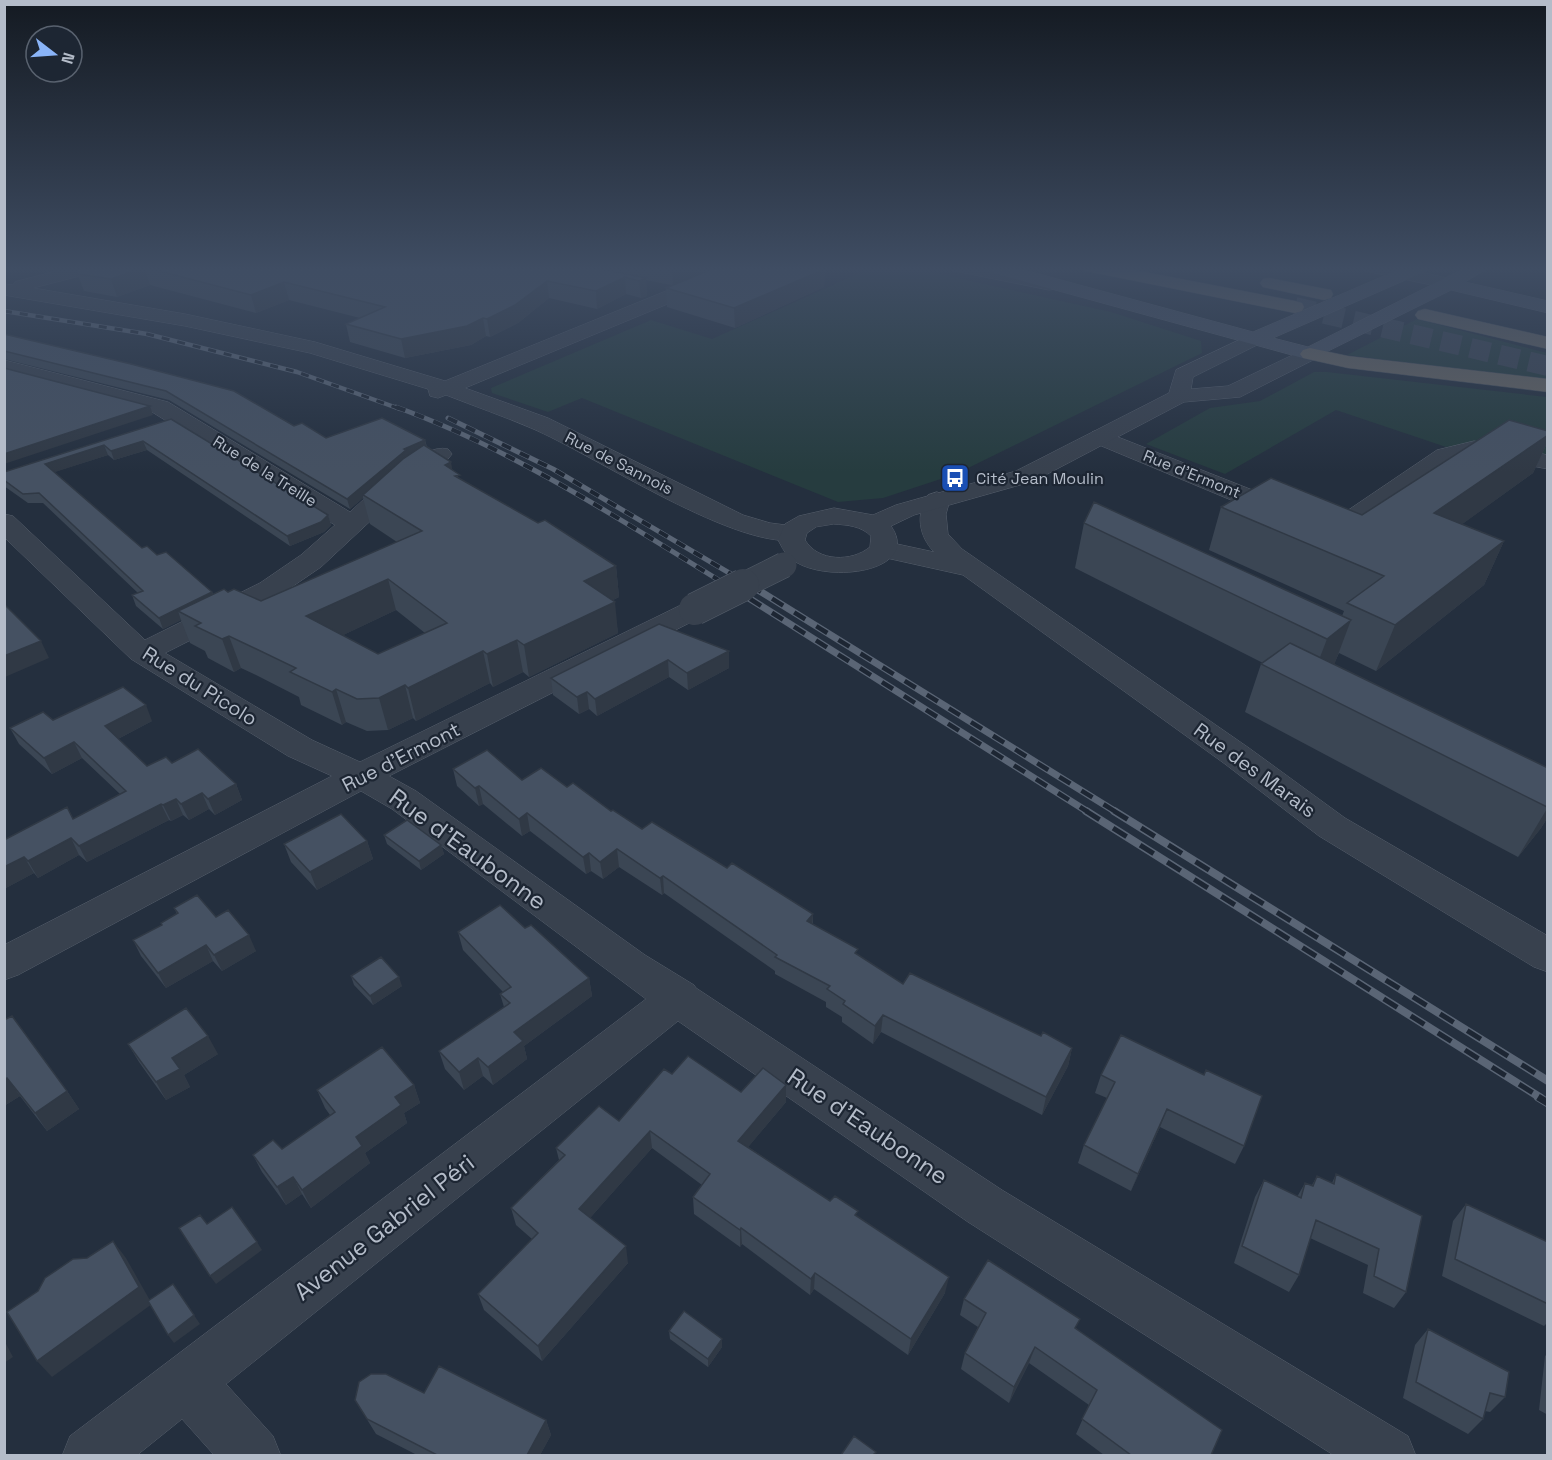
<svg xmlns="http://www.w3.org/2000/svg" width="1552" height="1460" font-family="'Space Grotesk',sans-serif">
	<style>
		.green { fill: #263c3f }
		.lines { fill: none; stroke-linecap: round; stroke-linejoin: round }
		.trunk-tunnel { stroke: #3a4453; stroke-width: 20; stroke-dasharray: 20 10; stroke-linecap: butt }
		.minor-casing { stroke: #565f6c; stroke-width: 1 }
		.tertiary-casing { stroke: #565f6c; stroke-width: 1 }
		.secondary-casing { stroke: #565f6c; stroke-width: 1 }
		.trunk-casing { stroke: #434c59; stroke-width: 1 }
		.minor { fill: #38414e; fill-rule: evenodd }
		.tertiary { fill: #38414e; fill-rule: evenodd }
		.secondary { fill: #465061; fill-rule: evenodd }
		.trunk { fill: #656462; fill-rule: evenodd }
		.rail-far4-casing { stroke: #5a6575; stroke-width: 4.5 }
		.rail-far3-casing { stroke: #5a6575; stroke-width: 5 }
		.rail-far2-casing { stroke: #5a6575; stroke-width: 7 }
		.rail-far1-casing { stroke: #5a6575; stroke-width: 8 }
		.rail-casing { stroke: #5a6575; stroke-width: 9 }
		.rail-far4 { stroke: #1d2633; stroke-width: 3; stroke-dasharray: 8; stroke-linecap: butt }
		.rail-far3 { stroke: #1d2633; stroke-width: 4; stroke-dasharray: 10; stroke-linecap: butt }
		.rail-far2 { stroke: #1d2633; stroke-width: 4.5; stroke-dasharray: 13; stroke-linecap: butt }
		.rail-far1 { stroke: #1d2633; stroke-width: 5; stroke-dasharray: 16; stroke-linecap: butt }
		.rail { stroke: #1d2633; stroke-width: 7; stroke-dasharray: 21; stroke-linecap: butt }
		.minor-bridge-far1-casing { stroke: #565f6c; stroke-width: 26; stroke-linecap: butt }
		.minor-bridge-casing { stroke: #565f6c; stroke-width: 33; stroke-linecap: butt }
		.minor-bridge-far1 { stroke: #38414e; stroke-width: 25 }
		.minor-bridge { stroke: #38414e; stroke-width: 32 }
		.wall { fill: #3b4654; fill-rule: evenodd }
		.shaded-wall { fill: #303945 }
		.building { fill: #455162; stroke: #303945; stroke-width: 1.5; fill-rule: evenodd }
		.labels { text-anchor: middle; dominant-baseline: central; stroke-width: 4.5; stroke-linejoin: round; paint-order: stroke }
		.far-street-label { font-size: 16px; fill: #b4bcc9; stroke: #1d2633 }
		.far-poi-label { font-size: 16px; fill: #b4bcc9; stroke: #1d2633; text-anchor: start }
		.street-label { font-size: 20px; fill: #b4bcc9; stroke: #1d2633 }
		.near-street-label { font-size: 24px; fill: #b4bcc9; stroke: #1d2633 }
	</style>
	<rect width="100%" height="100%" fill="#242f3e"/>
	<path class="green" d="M873,267H908L1111,312L1201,341L1202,353L956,474L883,498L838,502L582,398L548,412L492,393L491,388L651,320L712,339Z
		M1417,319L1547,353V383L1510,376L1347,355Z
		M1314,372H1327L1547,397V455L1464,445L1446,447L1336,410L1225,474L1146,444L1210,408L1260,401Z"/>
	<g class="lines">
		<path class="trunk-tunnel" d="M1295,307L1548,366"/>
		<g class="minor-casing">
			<path id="minor" d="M72,267H102L99,271L33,288L185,314L315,342L445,381L725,267H750L747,271L465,388L548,418L743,515L770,523L801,527L805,533L801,539C741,554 593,454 531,428C503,416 474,406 446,395L438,398L430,396L428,389L310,353L185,326L4,295V284L13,285L15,282Z
				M4,360L168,402L350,512C370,494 421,442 448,449L452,454L448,459L408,486L321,567L280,595L165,653L312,740L360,762L685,603L695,600L705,603L709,609L705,615L389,776L416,791L645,955L694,985L696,988L1002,1190L1408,1436L1416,1456H1335L968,1222L678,1021L226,1384L273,1436L281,1456H215L182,1419L136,1456H62L70,1436L646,999L392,809L361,791L18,975L4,980V945L332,776L288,756L131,659L4,537V514L13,516L145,640L260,583L301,555L335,525L152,412L4,373Z
				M1100,430L1326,519H1335L1437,450L1474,441L1548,455V469L1474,455L1453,460L1350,532L1326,535L1303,530L1092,442L1088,437L1092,432Z
				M937,492L946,495L950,500L946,514L948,534L962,549L1249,748L1345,818L1548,936V972L1534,967L1319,836L1225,764L963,575L873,555L870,549L873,543L883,541L934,552C919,536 915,514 928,495Z"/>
		</g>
		<g class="tertiary-casing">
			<path id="tertiary" d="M951,267H987L1055,281L1058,285L1055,289L1049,290L960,272L954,271Z
				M1363,267H1397L1456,280L1459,284L1456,288L1450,289L1366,271Z
				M1256,332L1263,334L1266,338L1263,342L1193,377L1191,389L1228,386L1303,350H1317L1320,354L1317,358L1240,397L1184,402L1034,481L914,515L891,526C924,574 817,586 788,556C784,552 781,545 778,540L785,524L799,516L834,508L873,515L896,505L1016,471L1169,393L1176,370ZM834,524C848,525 861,526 871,536L870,547C852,562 818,562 805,540L807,533L816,527Z"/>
		</g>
		<g class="secondary-casing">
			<path id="secondary" d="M983,267H1013L1253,332L1405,267H1429L1426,271L1273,338L1308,347L1467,267H1490L1465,282L1548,301V313L1451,290L1310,360L986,271Z"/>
		</g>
		<g class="trunk-casing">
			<path id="trunk" d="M1082,267H1119L1295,301L1302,303L1304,307L1302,311L1295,313L1091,272L1085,271Z
				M1269,278L1331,290L1333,294L1331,298L1324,300L1263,287L1260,283L1263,279Z
				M1425,309L1548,337V349L1418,319L1415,315L1418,311Z
				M1310,348L1348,356L1548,379V392L1348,368L1303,358L1300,354L1303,350Z"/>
		</g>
		<use href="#minor" class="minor"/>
		<use href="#tertiary" class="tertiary"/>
		<use href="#secondary" class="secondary"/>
		<use href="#trunk" class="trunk"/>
		<g class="rail-far4-casing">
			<path id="rail-far4" d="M4,311L147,334L297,372L400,409"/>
		</g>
		<g class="rail-far3-casing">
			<path id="rail-far3" d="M396,407C513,449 624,522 730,587
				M448,418L553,469L753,587"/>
		</g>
		<g class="rail-far2-casing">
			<path id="rail-far2" d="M728,585L1088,812
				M750,585L1116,812"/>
		</g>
		<g class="rail-far1-casing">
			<path id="rail-far1" d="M1086,811L1541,1098
				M1114,811L1548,1081"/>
		</g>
		<g class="rail-casing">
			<path id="rail" d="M1538,1097L1548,1103"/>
		</g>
		<use href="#rail-far4" class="rail-far4"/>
		<use href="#rail-far3" class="rail-far3"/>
		<use href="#rail-far2" class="rail-far2"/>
		<use href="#rail-far1" class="rail-far1"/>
		<use href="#rail" class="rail"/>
		<g class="minor-bridge-far1-casing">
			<path id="minor-bridge-far1" d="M740,587L784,565"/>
		</g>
		<g class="minor-bridge-casing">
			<path id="minor-bridge" d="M695,609L743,585"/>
		</g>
		<use href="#minor-bridge-far1" class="minor-bridge-far1"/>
		<use href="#minor-bridge" class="minor-bridge"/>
	</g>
	<path class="wall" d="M75,267H820L825,269L824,287L735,328L667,307L666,288L671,285L646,280L647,296L641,298L626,294L597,309L549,298L518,323L490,337L486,336L471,345L405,358L350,342L346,324L360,318L289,300L256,313L150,285L117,297L84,291Z
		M4,334L294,426L326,438L425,440L427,447L452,470L461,480L616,566L619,597L613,600L618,633L529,677L523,672L493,687L490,683L416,721L413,718L388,730L367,731L346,722L342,725L301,705L299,697L258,676L241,668L234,672L208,658L205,651L190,643L181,620L163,629L136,606L132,595L138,593L43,503H28L4,486V472L171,419L328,515L331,525L324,532L290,546L147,450L114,460L108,455L54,472L142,548L157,555L212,592L213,594L228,592L261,601L397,542L370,524L363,498L350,509L169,400L4,359ZM396,610L425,633L378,654L343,635Z
		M1548,431V441L1533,473L1462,524L1504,541L1484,585L1376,671L1339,653L1334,664L1548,768V817L1541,828L1518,857L1245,712L1261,664L1263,663L1075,568L1084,523L1342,616L1344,611L1209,550L1221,507L1362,515Z
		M729,651V668L688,690L669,677L597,716L589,709L579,714L553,695L551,678Z
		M53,720L152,721L118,739L147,766L172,763L236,784L242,800L215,815L209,809L189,820L183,815L171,821L169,820L87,862L79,855L38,878L34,873L4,889V840L73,819L120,794L82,758L52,774L19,744L10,728Z
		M453,769L567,787L611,811L642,829L727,868L813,914V924L858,955L903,984L1072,1048L1068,1066L1042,1115L881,1032L873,1044L842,1022V1017L826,1007V1002L775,974V971L664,893L662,895L619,867L603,879L591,871L586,874L530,831L522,836L483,804L479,806L457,786Z
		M384,835L441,845L444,854L421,870L387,844Z
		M367,841L373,859L317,890L291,862L284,844Z
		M174,908L216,917L256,951L222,971L213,961L166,988L141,956L133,940L162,925L177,914Z
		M525,928L589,978L592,996L524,1046L527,1059L493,1085L483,1076L464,1090L445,1069L439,1051L504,1007L500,994L503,992L463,950L458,932Z
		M351,976L402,986L373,1005L354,985Z
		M4,1020L67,1091L79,1109L47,1131L20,1096L4,1106Z
		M128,1044L218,1054L184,1075L190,1087L166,1100L139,1062Z
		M672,1074L741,1092L786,1102L748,1147L830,1201L858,1217L945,1293L908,1355L814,1289L810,1295L742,1244L740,1247L694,1214L693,1197L702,1185L652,1148L590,1218L628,1263L542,1361L484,1310L478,1294L532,1239L516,1225L511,1208L559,1160L556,1148L619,1121Z
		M1101,1075H1204L1244,1146L1235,1164L1160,1127L1131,1191L1078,1163L1084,1145L1107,1098L1095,1093Z
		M414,1085L420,1103L404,1113L407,1123L365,1153L370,1163L311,1208L302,1194L286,1205L262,1172L253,1155L282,1149L330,1115L325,1108L317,1090Z
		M1336,1174L1406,1292L1394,1308L1363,1293L1368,1265L1310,1238L1299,1275L1289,1292L1234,1263L1255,1197L1264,1180L1297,1197L1305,1183L1312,1185L1317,1176L1332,1183Z
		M1466,1204L1548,1242V1322L1544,1326L1442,1276L1453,1221Z
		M964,1299L1076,1328L1211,1455H1104L1076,1434L1089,1405L1029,1363L1009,1403L961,1369L965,1353L978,1327L960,1315Z
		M1428,1329L1505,1397L1490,1412L1485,1411L1483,1419L1468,1434L1403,1398L1415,1345Z
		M669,1331L722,1347L708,1367L670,1339Z
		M1548,1353V1415L1539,1410L1545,1356Z
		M424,1393L546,1420L551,1435L540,1455H417L376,1434L355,1400Z"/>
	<path class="shaded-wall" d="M4,267H15L4,272Z
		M144,267L150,285L117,297L111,279Z
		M675,267H719L673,286L672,268Z
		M825,269L824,287L735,328L734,308Z
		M625,277L626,294L597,309L596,291Z
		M646,278L647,296L641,298L639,281Z
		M547,281L549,298L518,323L490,337L487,319Z
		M284,282L289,300L256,313L251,295Z
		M483,318L486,336L471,345L405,358L401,339Z
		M150,406L153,415L4,464V454Z
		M1548,435V441L1533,473L1417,557L1434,513Z
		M425,440L427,450L363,495V498L350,509L347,499L404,449Z
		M143,441L147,450L114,460L111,451Z
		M104,445L108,455L49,474L45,464Z
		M451,462L456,491L445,465Z
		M328,515L331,525L324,532L290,546L287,536Z
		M1504,541L1484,585L1376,671L1395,625Z
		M616,566L619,597L588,612L584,581Z
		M388,579L396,610L316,648L306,616Z
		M212,592L216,603L178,611L181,620L163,629L159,618Z
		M615,602L618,633L529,677L524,645Z
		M1351,620L1333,668L1309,686L1327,639Z
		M229,636L241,668L234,672L222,639Z
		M517,640L523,672L493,687L487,654Z
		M41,641L49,658L5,677L4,656Z
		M483,651L490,683L416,721L408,688Z
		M729,651V668L688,690L687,673Z
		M668,660L669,677L597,716L595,699Z
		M405,685L413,718L388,730L379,698Z
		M336,689L346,722L342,725L332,692Z
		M587,692L589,709L579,714L577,697Z
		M146,705L152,721L112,742L105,726Z
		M74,742L82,758L52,774L44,758Z
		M236,784L242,800L215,815L208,799Z
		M479,786L483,804L479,806L475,788Z
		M202,793L209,809L189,820L181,804Z
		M176,799L183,815L171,821L163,805Z
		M161,804L169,820L87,862L79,846Z
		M1548,807V817L1541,828L1518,857Z
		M527,813L530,831L522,836L519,819Z
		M71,838L79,855L38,878L28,861Z
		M367,841L373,859L317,890L310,872Z
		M441,845L444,854L421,870L419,861Z
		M617,849L619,867L603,879L600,862Z
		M589,853L591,871L586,874L583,857Z
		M24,857L34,873L4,889V867Z
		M663,876L664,893L662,895L660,878Z
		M813,914L812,931L807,921Z
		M249,935L256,951L222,971L214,955Z
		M206,945L213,961L166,988L158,973Z
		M399,977L402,986L373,1005L370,996Z
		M589,978L592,996L524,1046L527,1059L493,1085L488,1067L514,1032Z
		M883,1015L881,1032L873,1044L875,1026Z
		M208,1036L218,1054L184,1075L190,1087L166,1100L156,1082L172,1058Z
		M1072,1048L1068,1066L1042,1115L1046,1097Z
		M478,1058L483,1076L464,1090L459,1072Z
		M7,1078L20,1096L4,1106V1080Z
		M414,1085L420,1103L404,1113L407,1123L365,1153L370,1163L311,1208L302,1190L395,1097Z
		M786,1085V1102L739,1158L738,1141Z
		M67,1091L79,1109L47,1131L35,1113Z
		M1167,1109L1160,1127L1131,1191L1138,1174Z
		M650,1131L652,1148L583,1226L579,1209Z
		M293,1177L302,1194L286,1205L277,1187Z
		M741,1228L742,1244L740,1247V1230Z
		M113,1241L126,1258L152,1304L52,1377L37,1361Z
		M257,1242L262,1250L216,1284L210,1276Z
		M626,1246L628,1263L542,1361L538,1346Z
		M815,1273L814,1289L810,1295L811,1279Z
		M949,1277L945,1293L908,1355L911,1339Z
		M173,1284L200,1324L174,1343L168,1335Z
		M722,1339V1347L708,1367V1359Z
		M4,1340L13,1357L4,1363Z
		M1035,1347L1029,1363L1009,1403L1014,1387Z
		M546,1420L551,1435L540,1455H527Z"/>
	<path class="building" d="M75,267H592L646,278L639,281L625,277L596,291L547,281L515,305L487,319L483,318L467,326L401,339L346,324L385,307L284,282L251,295L144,267L111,279L78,274Z
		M717,267H820L825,269L734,308L666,288Z
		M4,334L131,364L234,391L294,426L302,423L326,438L382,418L425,440L404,449L406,450L347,499L166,391L4,351Z
		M4,368L150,406L4,454Z
		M171,419L328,515L321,522L287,536L143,441L111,451L104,445L45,464L142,548L147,546L157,555L166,552L212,592L159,618L132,595L143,591L39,493L23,494L4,480V472Z
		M1509,420L1548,431V435L1434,513L1504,541L1395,625L1347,603L1384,576L1221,507L1271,478L1362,515Z
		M424,445L451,462L445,465L460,475L455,476L538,523L545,520L616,566L584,581L615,602L524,645L517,640L487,654L483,651L408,688L405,685L379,698L357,699L336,689L332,692L290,672L296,668L229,636L222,639L195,626L201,623L178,611L224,589L228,592L234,589L261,601L422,531L363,495L403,459ZM388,579L447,623L378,654L306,616Z
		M1094,502L1351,620L1327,639L1084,523Z
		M4,604L41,641L4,656Z
		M659,624L729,651L687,673L668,660L595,699L587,692L577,697L551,678Z
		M1290,643L1548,768V807H1547L1261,664Z
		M123,687L146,705L105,726L147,766L166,757L172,763L198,749L236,784L208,799L202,793L181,804L176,799L163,805L161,804L79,846L71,838L28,861L24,857L4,867V840L67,807L73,819L126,791L74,742L44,758L10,728L43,712L53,720Z
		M487,750L522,780L541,768L567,787L573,783L611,811L613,810L642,829L652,822L727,868L732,863L813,914L807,921L858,949L855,953L903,984L910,973L1041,1036L1043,1032L1072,1048L1046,1097L883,1015L875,1026L843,1004L845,1001L827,989L830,986L775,957L777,955L663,876L660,878L617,849L600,862L589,853L583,857L527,813L519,819L479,786L475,788L453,769Z
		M341,814L367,841L310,872L284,844Z
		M407,820L441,845L419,861L384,835Z
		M197,895L216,917L228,910L249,935L214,955L206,945L158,973L133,940L162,925L161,923L178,913L174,908Z
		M500,905L525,928L531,925L589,978L514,1032L523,1041L488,1067L478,1058L459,1072L439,1051L510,1003L500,994L511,987L458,932Z
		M381,957L399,977L370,996L351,976Z
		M186,1008L208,1036L172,1058L180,1069L156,1082L128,1044Z
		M12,1016L67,1091L35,1113L7,1078L4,1080V1020Z
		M1121,1035L1204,1075L1206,1070L1262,1096L1244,1146L1167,1109L1138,1174L1084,1145L1115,1082L1101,1075Z
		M382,1047L414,1085L395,1097L401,1105L356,1137L362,1146L302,1190L293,1177L277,1187L253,1155L273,1140L282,1149L335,1112L317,1090Z
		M688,1056L741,1092L763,1068L786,1085L738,1141L830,1201L835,1196L858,1211L855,1215L949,1277L911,1339L815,1273L811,1279L741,1228L740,1230L693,1197L710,1174L650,1131L579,1209L626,1246L538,1346L478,1294L538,1233L511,1208L565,1155L556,1148L599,1106L619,1121L664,1069L672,1074Z
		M1336,1174L1422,1216L1406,1292L1374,1276L1379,1249L1316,1220L1299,1275L1242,1246L1264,1180L1301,1198L1305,1183L1313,1186L1317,1176L1334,1184Z
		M1466,1204L1548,1242V1304L1455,1259Z
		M232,1207L257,1242L210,1276L179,1228L200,1215L207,1224Z
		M113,1241L139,1287L37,1361L7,1312L38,1291L45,1278L73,1259L87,1258Z
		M988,1260L1080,1319L1075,1328L1222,1430L1211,1455H1131L1082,1419L1097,1390L1035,1347L1014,1387L965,1353L986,1313L964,1299Z
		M173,1284L194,1315L168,1335L148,1301Z
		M684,1311L722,1339L708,1359L669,1331Z
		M1428,1329L1509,1372L1505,1397L1490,1393L1483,1419L1416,1382Z
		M439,1366L546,1420L527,1455H437L367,1419L355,1400L359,1382L371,1374H386L424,1393Z
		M854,1436L876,1452L873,1455H841Z"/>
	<linearGradient id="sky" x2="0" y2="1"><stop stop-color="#141a22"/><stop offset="0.57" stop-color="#3f4d63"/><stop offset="1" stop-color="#3f4d63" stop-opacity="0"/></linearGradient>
	<rect width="1552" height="472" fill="url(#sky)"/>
	<defs>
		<g id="bus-square" transform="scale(1.5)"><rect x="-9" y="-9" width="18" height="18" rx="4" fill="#1a4fb4" stroke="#1d2633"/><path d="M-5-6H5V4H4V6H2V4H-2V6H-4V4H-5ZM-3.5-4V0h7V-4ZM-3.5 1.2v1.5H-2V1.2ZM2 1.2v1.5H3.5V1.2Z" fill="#fff"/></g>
	</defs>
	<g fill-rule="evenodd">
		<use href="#bus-square" x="955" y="478"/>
	</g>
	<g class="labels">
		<g class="far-street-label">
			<text transform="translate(619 463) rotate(27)">Rue de Sannois</text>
			<text transform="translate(265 471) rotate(32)">Rue de la Treille</text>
			<text transform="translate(1192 474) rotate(22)">Rue d'Ermont</text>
		</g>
		<g class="far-poi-label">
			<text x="976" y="478">Cité Jean Moulin</text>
		</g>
		<g class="street-label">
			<text transform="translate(200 686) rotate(32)">Rue du Picolo</text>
			<text transform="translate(401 757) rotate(-27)">Rue d'Ermont</text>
			<text transform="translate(1255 770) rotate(36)">Rue des Marais</text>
		</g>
		<g class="near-street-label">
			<text transform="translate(468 849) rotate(36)">Rue d'Eaubonne</text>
			<text transform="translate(868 1126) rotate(34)">Rue d'Eaubonne</text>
			<text transform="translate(384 1227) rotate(-38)">Avenue Gabriel Péri</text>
		</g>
	</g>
	<rect width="1552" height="1460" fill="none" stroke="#b4bcc9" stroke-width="12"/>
	<g transform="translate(54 54) rotate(107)"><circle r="28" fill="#1d2633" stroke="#59626f" stroke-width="1.5"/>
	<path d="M0-4.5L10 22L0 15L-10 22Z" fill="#8ab4f8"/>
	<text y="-9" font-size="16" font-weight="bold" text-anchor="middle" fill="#b4bcc9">N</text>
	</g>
</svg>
